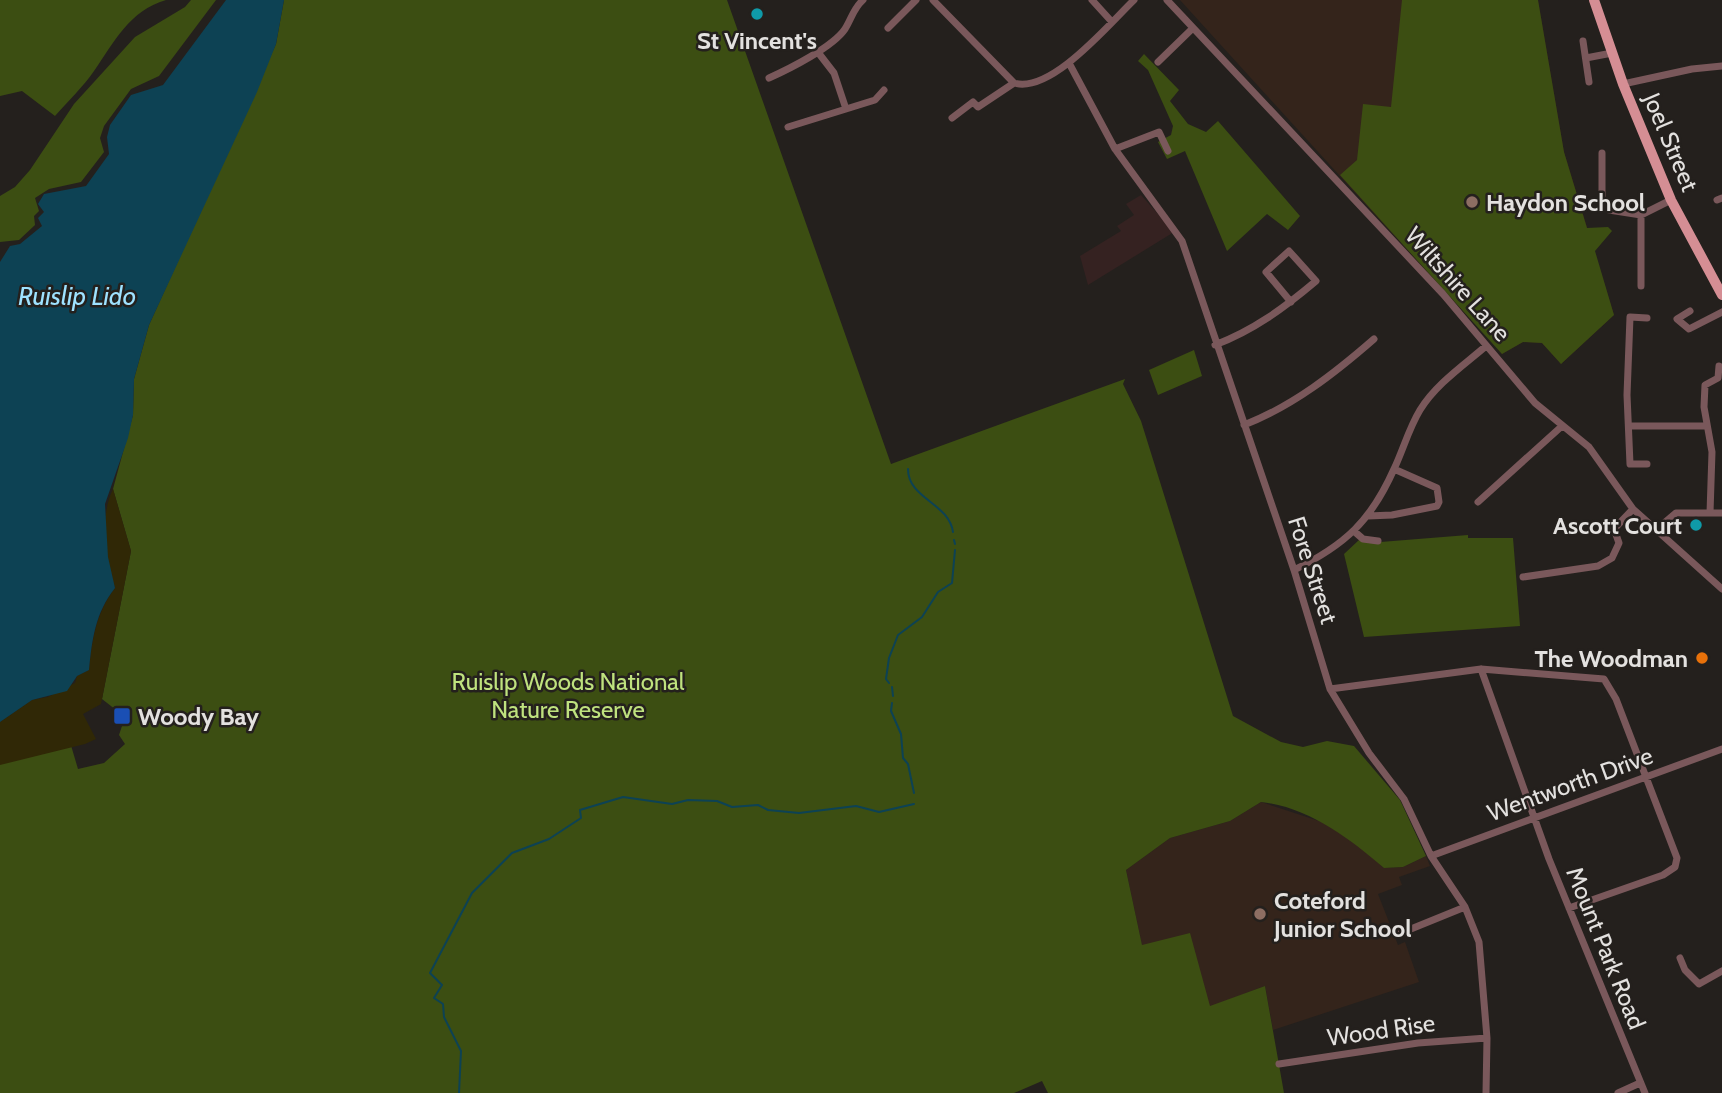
<svg xmlns="http://www.w3.org/2000/svg" width="1722" height="1093" font-family="Cabin,sans-serif">
	<style>
		.industrial { fill: #352221 }
		.education { fill: #34241b }
		.green { fill: #3c4e12 }
		.sand { fill: #302806 }
		.water { fill: #0d4254 }
		.lines { fill: none; stroke-linecap: round; stroke-linejoin: round }
		.stream { stroke: #0d4254; stroke-width: 2 }
		.minor { stroke: #7a585b; stroke-width: 7 }
		.major { stroke: #d58e94; stroke-width: 10 }
		.culture-dot { fill: #0f9aa8; stroke: #24201d; stroke-width: 2.5 }
		.education-dot { fill: #8d6e63; stroke: #24201d; stroke-width: 2.5 }
		.food-dot { fill: #e8710a; stroke: #24201d; stroke-width: 2.5 }
		.transit-dot { fill: #1a4fb4; stroke: #24201d; stroke-width: 2.5 }
		.labels { text-anchor: middle; dominant-baseline: central; stroke-width: 5; stroke-linejoin: round; paint-order: stroke }
		.poi-label { font-size: 24px; font-weight: bold; fill: #e3e1df; stroke: #24201d; text-anchor: start }
		.street-label { font-size: 24px; fill: #e3e1df; stroke: #24201d }
		.park-label { font-size: 24px; fill: #bfe27e; stroke: #24201d }
		.water-label { font-size: 26px; font-style: italic; fill: #9ee2ff; stroke: #24201d }
	</style>
	<rect width="100%" height="100%" fill="#24201d"/>
	<path class="industrial" d="M1141,195L1174,232L1088,285L1080,256L1121,231L1117,226L1134,215L1126,204Z"/>
	<path class="education" d="M1180,0H1538L1564,152L1614,315L1561,364L1542,343L1523,342L1502,354Z
		M1261,802L1322,822L1356,843L1384,868L1403,867L1426,856L1430,866L1399,877L1402,885L1378,894L1398,945L1405,942L1419,982L1273,1030L1265,986L1210,1007L1142,945L1126,870L1170,838L1230,821Z"/>
	<path class="green" d="M0,0H166C129,11 115,41 94,71C83,87 68,101 55,116L22,91L0,96Z
		M191,0H216L159,76L131,89L104,126L100,138L104,152L81,182L49,189L35,198L39,211L34,216L35,225L19,240L0,242V196L15,187L30,170L74,104L135,37L185,7Z
		M284,0H727L891,464L1125,379L1123,384L1141,421L1233,716L1281,742L1303,747L1327,741L1354,746L1400,800L1426,856L1403,867L1384,868C1349,838 1308,807 1261,802L1230,821L1170,838L1126,870L1142,945L1190,933L1210,1006L1265,986L1284,1093H1048L1042,1081L1014,1093H0V745L70,742L78,769L104,763L125,744L119,735L125,717L102,699L131,551L113,489L133,415L134,379L149,325L276,44Z
		M1402,0H1538L1564,152L1587,228L1608,227L1612,231L1595,251L1614,315L1561,364L1542,343L1523,342L1502,354L1340,175L1357,160L1363,104L1391,107Z
		M1144,54L1179,90L1170,101L1188,124L1206,132L1218,121L1300,216L1288,230L1267,214L1227,251L1185,151L1167,159L1158,142L1171,135L1173,126L1148,70L1138,61Z
		M1194,350L1202,376L1158,395L1149,370Z
		M1468,535V538H1513L1520,626L1364,637L1344,554L1359,540L1368,543Z"/>
	<path class="sand" d="M113,489L131,551L101,704L83,714L96,739L85,744L0,765V722L32,700L48,697L75,683L77,676L89,670C92,640 96,613 115,588C106,558 99,517 113,489Z"/>
	<path class="water" d="M226,0H284L276,44L257,92L149,325L134,379L133,415L128,438L105,504L108,557L115,588C95,613 92,640 89,670L77,676L67,691L32,700L0,722V262L10,246L20,244L42,226L38,218L44,212L38,204L44,194L86,186L109,154L107,137L110,125L131,95L163,85Z"/>
	<g class="lines">
		<path class="stream" d="M908,469C908,499 949,503 953,532
			M954,540L955,544
			M889,683L886,679L889,658L898,635L922,617L938,592L952,583L955,550
			M892,687L893,696
			M892,703L891,711L901,734L903,758L908,764L914,793
			M459,1093L461,1051L444,1017L443,1004L434,998L442,985L430,973L472,893L512,853L549,839L581,818L580,810L623,797L672,804L688,800L717,801L732,807L758,805L768,810L799,813L856,806L879,812L914,804"/>
		<path class="minor" d="M933,0L1014,83C1051,94 1109,24 1134,0
			M1092,0L1112,22
			M1167,0L1443,294L1535,403L1589,447L1633,509L1722,589
			M888,28L916,0
			M1583,41L1589,82
			M817,51L834,73L846,109
			M1586,58L1612,53
			M1158,62L1193,28
			M1069,63L1115,149L1182,241L1294,570L1330,689L1369,753L1404,799L1431,856L1465,907L1479,942L1487,1038L1486,1093
			M769,78C789,69 833,47 845,29C852,18 853,9 863,0
			M1623,84L1692,69L1722,66
			M952,118L973,102L978,107L1014,83
			M788,127L875,100L884,90
			M1115,149L1159,132L1168,151
			M1602,153V197L1609,210L1641,215L1671,200
			M1717,200L1722,198
			M1641,215V286
			M1690,311L1677,319L1689,329L1722,312
			M1215,345C1254,330 1284,308 1316,281L1289,251L1266,272L1291,302
			M1244,425C1293,406 1335,373 1374,339
			M1630,426H1707
			M1647,464H1630L1627,395L1630,317L1647,318
			M1478,502L1562,426
			M1710,513L1712,452L1704,407L1705,385L1718,378L1719,366
			M1368,516L1392,515L1437,506L1439,502L1437,488L1394,469
			M1656,530L1676,513H1722
			M1355,532L1363,539L1378,541
			M1294,570C1345,545 1371,521 1394,469C1403,450 1409,428 1420,410C1436,384 1464,365 1486,346
			M1523,577L1598,566L1612,558L1619,543L1614,529L1633,509
			M1481,669L1549,859L1645,1093
			M1330,689L1481,669L1604,679L1616,699L1677,858L1675,867L1663,875L1569,908
			M1431,856L1722,749
			M1401,933L1465,907
			M1680,958L1685,970L1699,984L1722,971
			M1279,1064L1418,1043L1487,1038
			M1618,1093L1640,1083"/>
		<path class="major" d="M1594,0L1623,84L1671,200L1722,295"/>
	</g>
	<g class="culture-dot">
		<circle cx="757" cy="14" r="7"/>
		<circle cx="1696" cy="525" r="7"/>
	</g>
	<g class="education-dot">
		<circle cx="1472" cy="202" r="7"/>
		<circle cx="1260" cy="914" r="7"/>
	</g>
	<circle class="food-dot" cx="1702" cy="658" r="7"/>
	<rect class="transit-dot" x="113" y="707" width="18" height="18" rx="3.5"/>
	<g class="labels">
		<g class="poi-label">
			<text x="757" y="40" text-anchor="middle">St Vincent's</text>
			<text x="1486" y="202">Haydon School</text>
			<text x="1682" y="525" text-anchor="end">Ascott Court</text>
			<text x="1688" y="658" text-anchor="end">The Woodman</text>
			<text x="138" y="716">Woody Bay</text>
			<text x="1274" y="900">Coteford<tspan x="1274" dy="28">Junior School</tspan></text>
		</g>
		<g class="street-label">
			<text transform="translate(1671 142) rotate(67)">Joel Street</text>
			<text transform="translate(1458 284) rotate(48)">Wiltshire Lane</text>
			<text transform="translate(1313 570) rotate(72)">Fore Street</text>
			<text transform="translate(1570 784) rotate(-20)">Wentworth Drive</text>
			<text transform="translate(1606 948) rotate(68)">Mount Park Road</text>
			<text transform="translate(1381 1030) rotate(-8)">Wood Rise</text>
		</g>
		<g class="park-label">
			<text x="568" y="681">Ruislip Woods National<tspan x="568" dy="28">Nature Reserve</tspan></text>
		</g>
		<g class="water-label">
			<text x="77" y="296">Ruislip Lido</text>
		</g>
	</g>
</svg>
